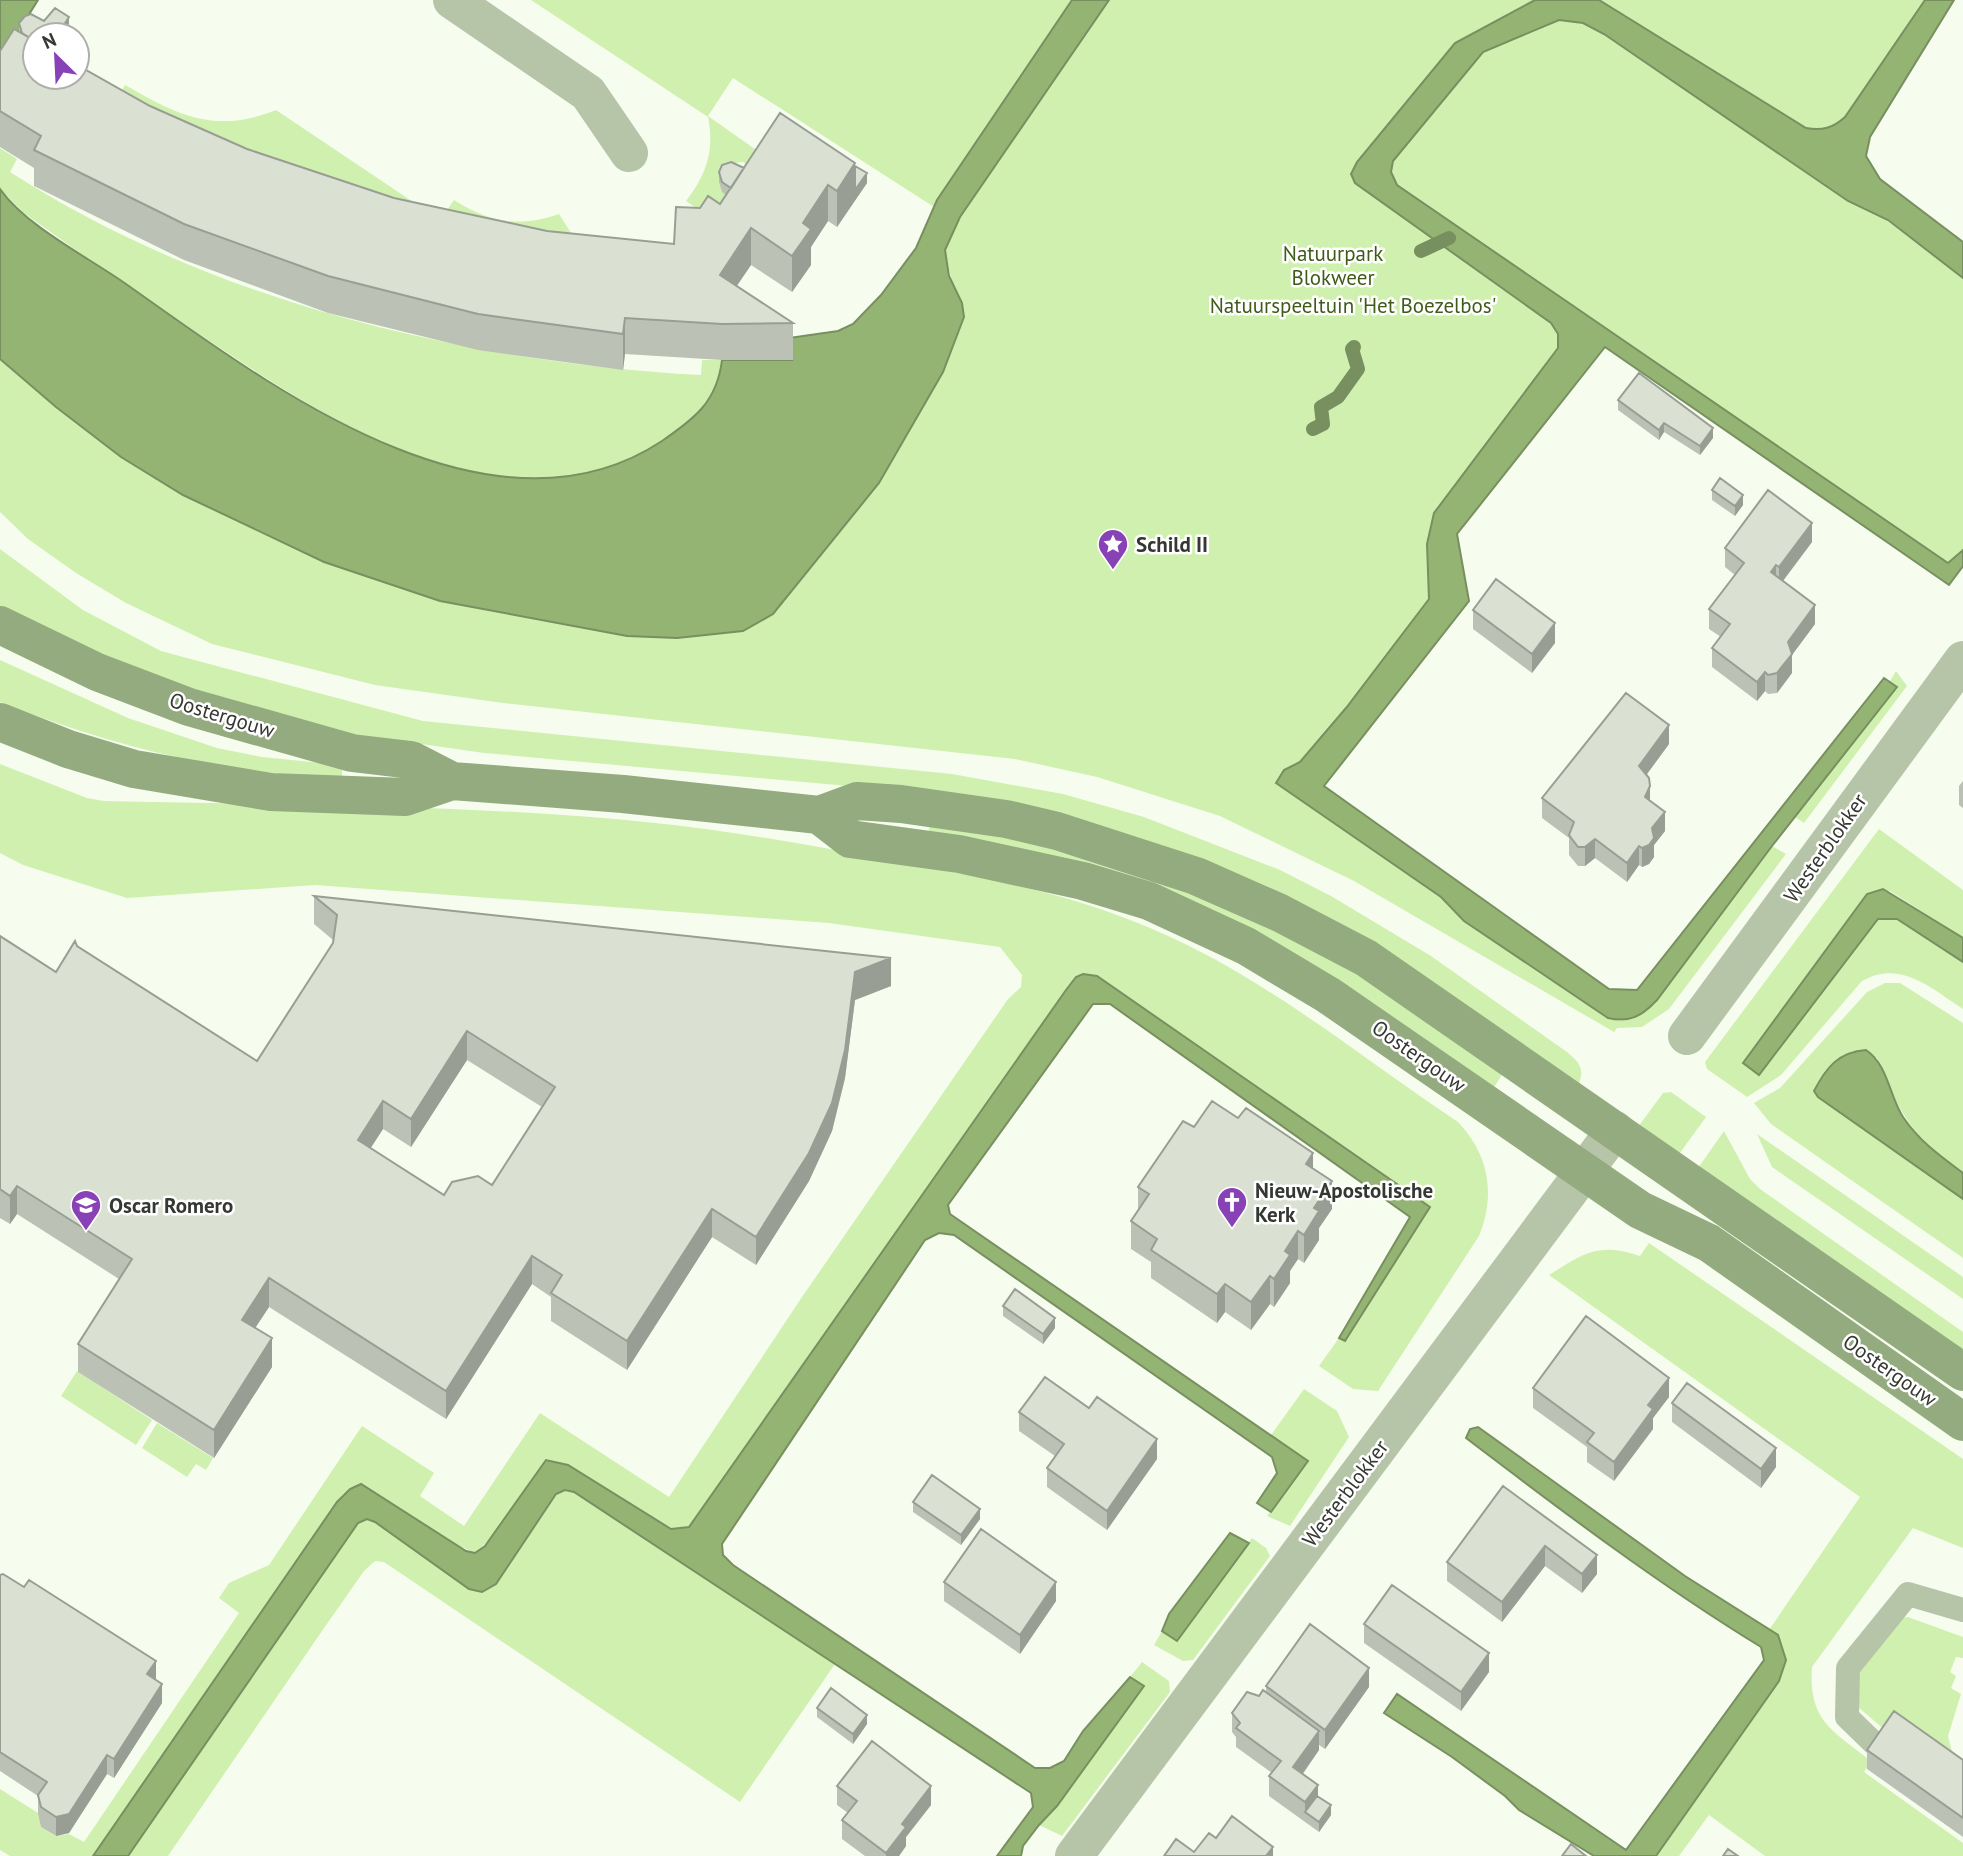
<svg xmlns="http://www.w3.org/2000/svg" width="1963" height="1856" font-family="'PT Sans',sans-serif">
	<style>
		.green { fill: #d0f0af }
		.water { fill: #94b473; stroke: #788f60; stroke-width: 2 }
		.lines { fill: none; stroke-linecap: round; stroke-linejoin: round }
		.stream { stroke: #788f60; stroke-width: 14 }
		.lane { stroke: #b6c4a8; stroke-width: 24 }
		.street { stroke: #b6c4a8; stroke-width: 38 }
		.secondary { stroke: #94aa7f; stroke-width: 38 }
		.wall { fill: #bbc2b5; fill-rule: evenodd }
		.shaded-wall { fill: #999e94 }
		.building { fill: #dae1d3; stroke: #999e94; stroke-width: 2; fill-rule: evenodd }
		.labels { text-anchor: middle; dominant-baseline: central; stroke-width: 5; stroke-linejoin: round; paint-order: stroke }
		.park-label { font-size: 21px; fill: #3f5b17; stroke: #fff }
		.poi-label { font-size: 21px; font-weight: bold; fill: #353832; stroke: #fff; text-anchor: start }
		.street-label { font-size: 21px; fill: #353832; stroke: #fff }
	</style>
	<rect width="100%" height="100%" fill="#f6fdef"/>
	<path class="green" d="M531,0H1925L1845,117L1878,214L1963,278V550L1948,563L1615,334L1457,533L1468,601L1308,805L1441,897L1464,921L1608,1018L1620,1021L1645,1012L1772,846L1786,854L1669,1009L1642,1027L1617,1028L1614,1032L1354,881L1220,816L1097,777L1015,759L503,703L375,685L212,644L126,603L76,573L28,539L0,512V359L56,407L324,562L440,601L627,636L773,614L879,483L943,372L953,287L945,250L960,216L937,201L934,207L733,78L708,116L762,154L752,169L743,162L728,164V193L718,223L686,201C706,175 715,151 708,117Z
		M125,85C179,116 215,134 276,110L440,220L454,200C488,222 520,228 559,214L571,233L566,269L104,119Z
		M0,148L17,159L10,172C212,302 464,362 701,375L702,360H722C717,406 686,428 648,449C495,533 328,420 202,336C142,296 82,255 24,213L0,189Z
		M0,549L83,610L161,651L423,721L952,774L1063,794L1144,817L1280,870L1331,896L1431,956L1567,1052C1578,1061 1585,1068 1579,1083L1422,976L947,795L484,753L330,731L195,694L0,610Z
		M0,660L128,718L217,748L262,757L342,765V778C222,774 111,746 0,702Z
		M1896,671L1907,686L1804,823L1795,817L1897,687L1890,681Z
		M0,764L87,798L104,801C287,805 472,804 655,823C733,831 810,845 888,860C982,877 1068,892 1157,931C1266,978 1359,1056 1458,1122C1489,1154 1496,1195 1479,1236L1378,1391L1353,1389L1319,1366L1339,1338L1345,1341L1430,1207L1097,976L1083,974L1066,990L689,1527L671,1529L568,1465L475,1553L343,1494L93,1856H10L0,1850V1789L38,1813L41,1827L55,1836L69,1834L84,1842L239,1613L219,1598L229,1583L269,1565L362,1426L434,1473L420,1496L464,1526L540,1413L669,1497L802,1297L1008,999L1021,987L1022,975L1000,947L829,923L315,885L127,898L23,865L0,853Z
		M930,822L996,833L1180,886L1355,969L1505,1070L1491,1092L1331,980L928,835Z
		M1879,829L1963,890V938L1890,891L1867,894L1743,1063L1759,1075L1878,918L1897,919L1963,962V1009C1931,988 1900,959 1862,981L1781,1075L1747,1097L1707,1069L1705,1062Z
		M1885,983H1900L1963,1023V1173C1909,1134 1903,1118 1877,1058L1853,1051C1832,1062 1825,1071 1815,1091L1818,1097L1963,1199V1258L1771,1124L1754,1103L1780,1088L1867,992Z
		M1671,1092L1706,1117L1677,1157L1638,1127L1663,1093Z
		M1724,1131L1750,1179L1760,1189L1963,1332V1357L1696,1171Z
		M1757,1134L1963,1277V1299L1772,1167Z
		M1649,1243L1963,1459V1548L1913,1528L1812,1667C1808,1721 1833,1731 1871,1761L1864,1772L1963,1843V1856H1765L1709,1815L1679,1856H1656L1779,1681L1778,1635L1769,1630L1860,1497L1549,1275C1584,1253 1598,1242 1640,1256Z
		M77,1371L152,1420L136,1445L61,1396Z
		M1304,1389L1337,1411L1349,1437L1290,1526L1267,1516L1307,1461L1271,1435Z
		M157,1423L213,1458L206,1470L196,1464L187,1477L142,1448Z
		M560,1490L574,1492L835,1664L740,1802L384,1562L375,1561L364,1571L322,1631L168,1856H128L358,1523L367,1519L375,1522L482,1592L496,1584Z
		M1252,1538L1266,1548L1270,1556L1193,1660L1183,1661L1154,1645L1162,1631L1176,1640Z
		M1908,1617L1963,1637V1658L1956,1657L1950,1672L1956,1676L1951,1688L1961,1694L1948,1736L1954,1759L1886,1731L1858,1707L1856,1675L1901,1618Z
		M1142,1662L1169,1681L1170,1692L1062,1836L1039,1825L1057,1806L1144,1687L1130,1677Z"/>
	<path class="water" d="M0,0H38L20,29L0,86Z
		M1072,0H1109L960,217L945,250L949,276L962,303L964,317L943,372L879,483L773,614L743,631L677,638L627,636L440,601L324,562L183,495L121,457L56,407L0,359V189C27,227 88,257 126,284C265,382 489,555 662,441C694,419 717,402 722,360H792L782,339L838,331L853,324L881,295L916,248L937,200Z
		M1535,0H1599L1806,128C1822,131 1833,128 1845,117L1925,0H1954L1870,137L1866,156L1880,179L1963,242V278L1888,220L1848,201L1604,34L1583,23L1559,20L1483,52L1393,161L1391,172L1397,185L1948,563L1963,550V566L1949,585L1605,347L1457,534L1469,601L1324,786L1609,989L1637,990L1884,678L1897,687L1772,846L1657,1000C1642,1016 1630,1023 1608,1018L1464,921L1441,897L1276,783L1284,770L1300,762L1346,708L1429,599L1427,544L1434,513L1558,348V334L1551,323L1355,183L1351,174L1357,162L1455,43Z
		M1883,889L1963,938V962L1897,919H1878L1759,1075L1743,1063L1867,894Z
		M1083,974L1097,976L1430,1207L1345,1341L1339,1338L1410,1217L1110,1004H1093L948,1205L950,1214L1308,1461L1271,1512L1257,1503L1277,1473L1272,1457L954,1235L939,1233L925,1240L722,1544L723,1555L733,1565L1035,1768H1050L1064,1761L1083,1731L1130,1677L1144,1686L1057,1806L1039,1825L1023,1846L1021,1856H997L1033,1807L1031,1793L574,1492L565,1490L556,1494L496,1584L482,1592L469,1589L375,1522L367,1519L358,1523L128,1856H93L337,1502L350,1489L361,1484L466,1551L475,1553L485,1546L546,1460L568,1465L671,1529L689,1527L1066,990L1076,977Z
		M1866,1050C1888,1065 1889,1095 1903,1117C1919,1141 1940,1156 1963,1173V1199L1818,1097L1814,1091C1826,1068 1838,1052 1866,1050Z
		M1478,1427L1685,1576L1778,1635L1786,1660L1779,1681L1656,1856H1594L1519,1810L1505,1796L1452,1757L1384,1713L1397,1694L1626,1850L1764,1660L1761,1647C1658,1584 1562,1511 1466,1438L1470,1429Z
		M1230,1533L1249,1543L1177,1641L1162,1631L1169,1614Z"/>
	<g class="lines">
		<path class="stream" d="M1421,251L1449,238
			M1313,429L1323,424L1321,407L1338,397L1358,369L1352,349L1354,347"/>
		<path class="lane" d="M1881,1750L1847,1717L1848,1668L1908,1594L1963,1610"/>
		<path class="street" d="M452,0L588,93L629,153
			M1687,1036L1963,660
			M1074,1856L1615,1130"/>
		<path class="secondary" d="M0,625L97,672L189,707L352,753L411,760L452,781
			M0,722L68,749L134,769L271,792L405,797L452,781L623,794L819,815L857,801L901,804L1006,819L1057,831L1196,876L1280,913L1366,958L1963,1372
			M819,815L850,839L959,854L1083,881L1149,901L1246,946L1328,995L1640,1210L1709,1243L1963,1422"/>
	</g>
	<path class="wall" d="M44,21L69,27L35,35L77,77V44L79,55L78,65L150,106L247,149L394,198L547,231L674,244L700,208L720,204L726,195L722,192L719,182V172L744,168L855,166L867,183L837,227L828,221L811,247V265L792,292L751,265L736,286L793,323V360H722L625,354L623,370L478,350L328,313L184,260L34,186V168L0,147V51L19,32V23Z
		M1618,400L1713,438L1700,455L1664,432L1659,440L1618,410Z
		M1712,490L1743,505L1735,516L1712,500Z
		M1812,542L1783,581L1815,624L1792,655V673L1777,693L1768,694L1765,691L1757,701L1712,667V648L1721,637L1709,629V609L1735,575L1725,567V548Z
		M1473,610L1555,643L1532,673L1473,629Z
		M1669,744L1646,775L1650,801L1665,831L1654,845V857L1649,864L1642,867L1639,865L1627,882L1595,858L1585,866H1578L1569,855V838L1542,818V798Z
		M1963,781V808L1959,805V786Z
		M314,896L891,986L855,1000L845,1078L832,1131L809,1181L756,1265L712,1237L627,1370L551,1321V1297L532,1284L446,1419L269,1307L255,1328L272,1367L214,1458L78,1372V1344L119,1279L17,1214L10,1224L0,1218V936L56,972L77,946L257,1061L333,943V940L314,924ZM467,1060L542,1107L492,1185L444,1195L370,1148L383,1129L411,1147Z
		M1194,1127L1313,1168L1332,1209L1319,1228V1240L1304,1263L1298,1259L1290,1271V1283L1274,1307L1270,1304L1251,1330L1225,1312L1217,1323L1151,1278V1262L1131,1249V1221L1138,1210V1187Z
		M1003,1306L1055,1328L1043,1344L1003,1316Z
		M1533,1388L1669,1397L1653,1418V1429L1614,1481L1587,1462V1447L1533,1408Z
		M1672,1403L1776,1467L1761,1488L1672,1422Z
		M1089,1408L1157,1459L1107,1530L1047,1487V1468L1055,1456L1019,1431V1412Z
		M1503,1486L1597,1574L1582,1593L1545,1566L1502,1622L1447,1581V1562Z
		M913,1502L980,1519L961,1545L913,1512Z
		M0,1575L156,1680L162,1703L114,1778L107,1774L69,1833L56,1836L41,1827L38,1814V1796L0,1771Z
		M944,1582L1056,1601L1020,1654L944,1601Z
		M1364,1624L1489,1672L1461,1711L1364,1643Z
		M1266,1686L1369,1687L1325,1749L1319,1745V1750L1303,1774L1331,1815L1319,1832L1269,1796V1776L1272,1773L1236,1747V1737L1232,1732V1713L1266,1692Z
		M817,1708L867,1724L853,1744L817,1717Z
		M1867,1750L1963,1760V1837L1867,1769Z
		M837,1786L931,1805L906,1837V1846L899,1856H865L842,1839V1820L848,1813L837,1805Z"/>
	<path class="shaded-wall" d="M69,17V27L64,35L60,31Z
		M855,163V190L867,173V183L837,227V191Z
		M828,185V221L811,247V265L792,292V256L803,223Z
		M751,228V265L720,311V275Z
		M625,318V354L623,370V334Z
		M1664,423V432L1659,440V430Z
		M1713,428V438L1700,455V446Z
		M1743,495V505L1735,516V506Z
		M1812,523V542L1779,586V567Z
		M1776,565V584L1771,572Z
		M1815,605V624L1792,655V673L1777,693V673L1788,642Z
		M1555,623V643L1532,673V654Z
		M1765,672V691L1757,701V682Z
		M1669,725V744L1639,785V766Z
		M1650,786V805L1645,797Z
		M1665,812V831L1654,845V857L1649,864L1642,867V848L1652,828Z
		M1595,839V858L1585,866V847Z
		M1639,846V865L1627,882V863Z
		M891,958V986L855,1000L845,1078L832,1131L809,1181L756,1265V1237L855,972Z
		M467,1031V1060L411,1147V1119Z
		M383,1101V1129L358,1168V1140Z
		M1313,1153V1181L1306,1164Z
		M1332,1181V1209L1319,1228V1240L1304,1263V1235L1314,1208Z
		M17,1186V1214L10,1224V1196Z
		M712,1209V1237L627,1370V1341Z
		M1298,1231V1259L1290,1271V1283L1274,1307V1279L1285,1251Z
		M532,1256V1284L446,1419V1391Z
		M1270,1276V1304L1251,1330V1302Z
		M269,1278V1307L242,1348V1320Z
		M1225,1284V1312L1217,1323V1294Z
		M1055,1318V1328L1043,1344V1334Z
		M272,1338V1367L214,1458V1430Z
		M1669,1378V1397L1653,1418V1429L1614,1481V1462L1648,1405Z
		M1157,1439V1459L1107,1530V1511Z
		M1776,1448V1467L1761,1488V1469Z
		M980,1509V1519L961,1545V1535Z
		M1545,1546V1566L1502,1622V1602Z
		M1597,1555V1574L1582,1593V1574Z
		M1056,1582V1601L1020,1654V1635Z
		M1489,1653V1672L1461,1711V1692Z
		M156,1661V1680L147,1674Z
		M1369,1668V1687L1325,1749V1730Z
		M162,1684V1703L114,1778V1759Z
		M867,1715V1724L853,1744V1734Z
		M1319,1731V1750L1293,1787V1767Z
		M107,1755V1774L69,1833L56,1836V1817Z
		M1318,1785V1804L1305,1812V1821V1802Z
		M931,1786V1805L906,1837V1846L899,1856H886V1853L902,1824Z
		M1331,1805V1815L1319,1832V1822Z
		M1273,1847V1856H1266Z"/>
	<path class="building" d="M55,8L69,17L60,31L66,35H35V41L22,33L19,23L25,16L31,14L44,21Z
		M14,29L35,41V77H77V65L150,106L247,149L394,198L547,231L674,244L676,207L700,208L708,196L720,204L780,113L855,163L837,191L828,185L803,223L811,229L792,256L751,228L720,275L793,323L722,324L625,318L623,334L478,314L328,276L184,224L34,150L41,136L0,111V51Z
		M77,44L79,45L77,58Z
		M731,162L744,168L731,188L722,182L719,172L722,165Z
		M855,166L867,173L855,190Z
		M1639,373L1713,428L1700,446L1664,423L1659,430L1618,400Z
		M1720,478L1743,495L1735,506L1712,490Z
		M1768,490L1812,523L1779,567L1776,565L1771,572L1815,605L1788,642L1792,654L1777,673L1768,675L1765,672L1757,682L1712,648L1730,624L1709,609L1744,563L1725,548Z
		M1496,579L1555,623L1532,654L1473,610Z
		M1626,693L1669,725L1639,766L1649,778L1650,786L1645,797L1665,812L1652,828L1654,838L1649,845L1642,848L1639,846L1627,863L1595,839L1585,847H1578L1569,835L1574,822L1542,798Z
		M314,896L891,958L855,972L845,1050L832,1103L809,1153L756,1237L712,1209L627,1341L551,1293L562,1275L532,1256L446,1391L269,1278L242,1320L272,1338L214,1430L78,1344L132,1259L17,1186L10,1196L0,1189V936L56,972L75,941L77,946L257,1061L333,943L337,915ZM467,1031L555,1087L492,1185L478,1176L452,1182L444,1195L358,1140L383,1101L411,1119Z
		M1212,1101L1238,1118L1246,1108L1313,1153L1306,1164L1332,1181L1314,1208L1319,1211L1304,1235L1298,1231L1285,1251L1290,1255L1274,1279L1270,1276L1251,1302L1225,1284L1217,1294L1151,1250L1157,1239L1131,1221L1149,1194L1138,1187L1183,1121L1194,1127Z
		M1015,1289L1055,1318L1043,1334L1003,1306Z
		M1586,1316L1669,1378L1648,1405L1653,1409L1614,1462L1587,1442L1594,1433L1533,1388Z
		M1045,1377L1089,1408L1097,1397L1157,1439L1107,1511L1047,1468L1064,1444L1019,1412Z
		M1687,1383L1776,1448L1761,1469L1672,1403Z
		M932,1475L980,1509L961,1535L913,1502Z
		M1503,1486L1597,1555L1582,1574L1545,1546L1502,1602L1447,1562Z
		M981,1529L1056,1582L1020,1635L944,1582Z
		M3,1574L24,1587L29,1580L156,1661L147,1674L162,1684L114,1759L107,1755L69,1814L56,1817L41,1807L38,1795L47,1782L0,1752V1575Z
		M1392,1585L1489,1653L1461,1692L1364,1624Z
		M1310,1624L1369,1668L1325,1730L1266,1686Z
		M831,1688L867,1715L853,1734L817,1708Z
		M1263,1690L1319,1731L1293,1767L1318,1785L1305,1802L1269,1776L1281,1761L1236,1728L1240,1723L1232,1713L1247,1692L1259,1696Z
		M1894,1711L1963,1760V1818L1867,1750Z
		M872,1741L931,1786L902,1824L906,1827L886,1853L842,1820L857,1801L837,1786Z
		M1317,1796L1331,1805L1319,1822L1305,1812Z
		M1232,1816L1273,1847L1266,1856H1164L1176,1839L1194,1852L1209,1833L1216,1838Z
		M1571,1844L1586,1856H1562Z
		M1728,1849L1738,1856H1723Z"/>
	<defs>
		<g id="sight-pin" transform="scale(1.575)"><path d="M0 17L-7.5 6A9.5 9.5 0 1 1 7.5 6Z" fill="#8842b5" stroke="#fff"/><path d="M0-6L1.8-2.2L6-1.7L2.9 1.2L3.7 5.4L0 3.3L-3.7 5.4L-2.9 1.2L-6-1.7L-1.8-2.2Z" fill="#fff"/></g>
		<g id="church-pin" transform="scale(1.575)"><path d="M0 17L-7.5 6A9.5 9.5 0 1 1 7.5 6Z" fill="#8842b5" stroke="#fff"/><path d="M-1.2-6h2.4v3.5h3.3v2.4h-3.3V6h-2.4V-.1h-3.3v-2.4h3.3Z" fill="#fff"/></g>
		<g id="school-pin" transform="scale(1.575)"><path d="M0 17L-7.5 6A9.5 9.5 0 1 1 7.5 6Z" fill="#8842b5" stroke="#fff"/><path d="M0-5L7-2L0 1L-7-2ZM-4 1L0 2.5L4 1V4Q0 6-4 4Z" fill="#fff"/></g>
	</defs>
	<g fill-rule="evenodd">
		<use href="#sight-pin" x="1113" y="544"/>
		<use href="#church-pin" x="1232" y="1202"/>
		<use href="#school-pin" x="86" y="1205"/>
	</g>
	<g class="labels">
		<g class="park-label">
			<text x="1333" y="253">Natuurpark<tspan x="1333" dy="24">Blokweer</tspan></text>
			<text x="1353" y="305">Natuurspeeltuin 'Het Boezelbos'</text>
		</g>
		<g class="poi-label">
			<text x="1136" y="544">Schild II</text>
			<text x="1255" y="1190">Nieuw-Apostolische<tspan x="1255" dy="24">Kerk</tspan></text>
			<text x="109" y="1205">Oscar Romero</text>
		</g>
		<g class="street-label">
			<text transform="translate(222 715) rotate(17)">Oostergouw</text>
			<text transform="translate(1825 848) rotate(-55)">Westerblokker</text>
			<text transform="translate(1419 1056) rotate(35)">Oostergouw</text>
			<text transform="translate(1890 1370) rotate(35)">Oostergouw</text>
			<text transform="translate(1345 1493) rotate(-53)">Westerblokker</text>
		</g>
	</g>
	<g transform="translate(56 56) rotate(336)"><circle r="33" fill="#ffffff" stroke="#aeafad" stroke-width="2"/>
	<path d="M0-5L12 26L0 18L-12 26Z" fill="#8842b5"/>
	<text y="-10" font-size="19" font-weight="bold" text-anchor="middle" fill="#353832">N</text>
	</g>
</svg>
